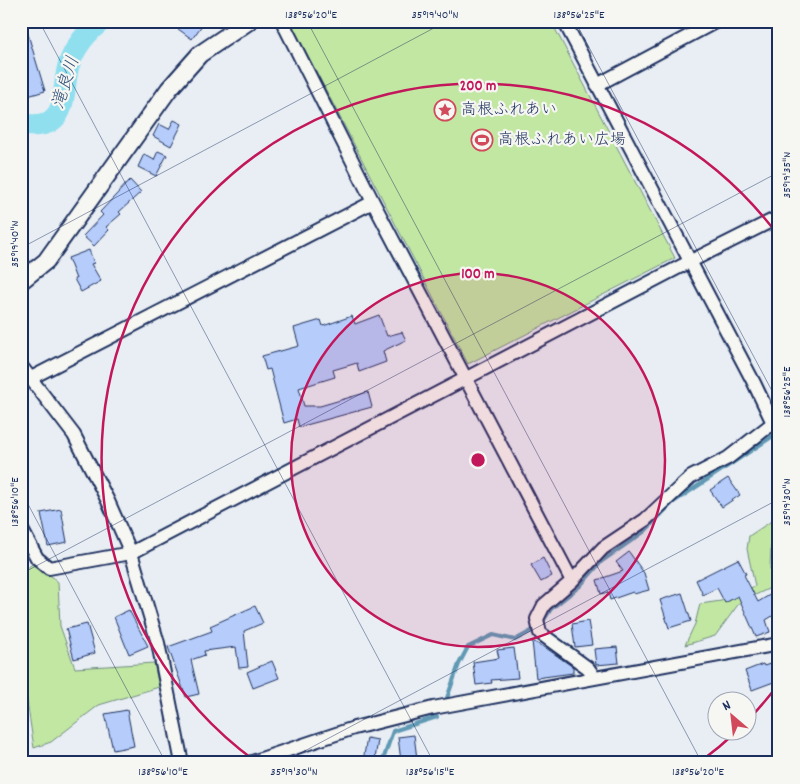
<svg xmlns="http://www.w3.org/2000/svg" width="800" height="784" font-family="Dekko,'Klee One',sans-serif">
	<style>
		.green { fill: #c2e7a2; stroke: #6e8b80 }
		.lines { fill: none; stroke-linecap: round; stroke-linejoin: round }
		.stream { stroke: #6199b4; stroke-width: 4 }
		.river { stroke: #90dfee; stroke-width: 22 }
		.building { fill: #b6cdfc; stroke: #1b2f5e }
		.minor-casing { stroke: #1b2f5e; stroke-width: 16 }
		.tertiary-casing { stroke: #1b2f5e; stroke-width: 20 }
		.minor { stroke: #f6f6f2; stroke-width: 12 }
		.tertiary { stroke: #f6f6f2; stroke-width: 16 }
		.ticks { fill: none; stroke: #1b2f5e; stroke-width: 1; stroke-opacity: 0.45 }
		.ring { fill: none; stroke: #c2185b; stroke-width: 2.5 }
		.labels { text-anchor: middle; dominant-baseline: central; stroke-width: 4.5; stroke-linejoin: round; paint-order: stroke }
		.poi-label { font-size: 16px; fill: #1b2f5e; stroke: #f6f6f2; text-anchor: start }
		.water-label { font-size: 18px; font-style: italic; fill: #32527b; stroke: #f6f6f2 }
		.centre { fill: #c2185b; stroke: #f6f6f2; stroke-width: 2.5 }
		.ring-label { font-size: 15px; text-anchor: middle; font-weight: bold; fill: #c2185b; stroke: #f6f6f2; stroke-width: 4.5; stroke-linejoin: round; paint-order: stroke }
		.neatline { fill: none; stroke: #1b2f5e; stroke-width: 2 }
		.ticks-label { font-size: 12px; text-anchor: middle; fill: #1b2f5e }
	</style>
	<rect width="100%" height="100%" fill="#e9eef4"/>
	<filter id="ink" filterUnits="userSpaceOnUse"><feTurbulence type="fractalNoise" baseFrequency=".02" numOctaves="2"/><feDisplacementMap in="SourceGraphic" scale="10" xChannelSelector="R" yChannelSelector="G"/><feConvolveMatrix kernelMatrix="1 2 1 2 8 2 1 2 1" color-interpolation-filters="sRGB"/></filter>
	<g filter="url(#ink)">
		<path class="green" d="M290,21H551L675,258L468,364Z
			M779,516V541L771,546L770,569L779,572V584L740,602L715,636L685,645L695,624L700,604L721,601L755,586L747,549L749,536Z
			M35,562L58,582L60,626L75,668L154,663L159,687L99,705L51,742L34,748L21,660V573Z"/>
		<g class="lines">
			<path class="stream" d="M542,623L551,609L580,586L602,561L645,531L672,503L773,436L779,435
				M447,698L459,664L468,647L493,635L515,640L537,628
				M382,763L393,731L437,717"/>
			<path class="river" d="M21,124C30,126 35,126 44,124C69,117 62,84 69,64C75,47 87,32 101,21"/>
		</g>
		<path class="building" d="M21,21H24L45,91L21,98Z
			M167,21H205L192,39Z
			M174,120L182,124L171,146L153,136L159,124L169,129Z
			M158,151L167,155L156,176L138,167L144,154L154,160Z
			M130,180L141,192L119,212L121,214L106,227L109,230L94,246L83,236L103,215L100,212Z
			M89,250L94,263L91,264L101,281L81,292L74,279H76L68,258Z
			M379,315L387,336L402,332L406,340L383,351L386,362L359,372L357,363L333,370L335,377L299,388L304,406H320L368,392L372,407L299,427L297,419L284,423L270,369L266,370L262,356L299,346L294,328L321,320L323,326L352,316L355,324Z
			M728,478L740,495L722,507L710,490Z
			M61,509L67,542L48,546L41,513Z
			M629,552L644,573L649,590L634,594L633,592L610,600L608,592L601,594L597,580L623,571L616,562Z
			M543,558L552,576L541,582L531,565Z
			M738,559L746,574L744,575L758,602L773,593L779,601V612L766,620L770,632L756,637L738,596L725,603L717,588L703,595L696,580Z
			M682,593L691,621L669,628L660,600Z
			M255,606L263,623L244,631L248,667L239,668L236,647L204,651L205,655L191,660L199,694L186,697L168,647L212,631L210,626Z
			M129,610L148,646L129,654L114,617Z
			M588,621L592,645L575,647L572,624Z
			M87,624L95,653L74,659L66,629Z
			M532,641L546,648L573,667V673L536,678Z
			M617,647L619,663L596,665L594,649Z
			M514,648L518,678L491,680L492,683L476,685L473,662L499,658L497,650Z
			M272,661L279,678L253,688L247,672Z
			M779,661V680L752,690L745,671L763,664L764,666Z
			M127,710L134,746L113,750L105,714Z
			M414,735L417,759L401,761L398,737Z
			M367,738L378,740L375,759L363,761Z"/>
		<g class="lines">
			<g class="minor-casing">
				<path id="minor" d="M282,21L373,202L572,581
					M564,21L754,383L773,423
					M597,85L717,21
					M21,366L74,435L108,501L131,553L158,643L182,763
					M31,378L373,202
					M21,528L37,558L49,568L131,553L689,262L779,217
					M595,678L588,668L540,633L537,619L544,605L572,581L603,548L645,520L691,477L728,458L773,423L779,425
					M249,763L354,728L433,708L779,644"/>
			</g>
			<g class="tertiary-casing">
				<path id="tertiary" d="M21,281L46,261L169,89L200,54L249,21"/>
			</g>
			<use href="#minor" class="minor"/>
			<use href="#tertiary" class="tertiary"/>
		</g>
	</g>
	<path class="ticks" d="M39,21L434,763M307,21L702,763M575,21L779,404M21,248L447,21M21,491L166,763M21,574L779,172M282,763L779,499"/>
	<circle cx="478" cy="460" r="187" fill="#c2185b" fill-opacity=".12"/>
	<g class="ring">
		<circle cx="478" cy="460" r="187"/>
		<path d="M777 686A375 375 0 0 1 748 720M736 732A375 375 0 0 1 701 761M255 761A375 375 0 1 1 777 234"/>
	</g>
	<defs>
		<g id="sight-ring" transform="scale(1.125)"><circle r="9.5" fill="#f6f6f2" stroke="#d1495b" stroke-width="1.5"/><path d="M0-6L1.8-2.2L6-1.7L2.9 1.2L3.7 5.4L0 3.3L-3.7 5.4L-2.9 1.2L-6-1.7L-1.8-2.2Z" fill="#d1495b"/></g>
		<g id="stadium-ring" transform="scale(1.125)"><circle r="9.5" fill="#f6f6f2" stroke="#d1495b" stroke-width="1.5"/><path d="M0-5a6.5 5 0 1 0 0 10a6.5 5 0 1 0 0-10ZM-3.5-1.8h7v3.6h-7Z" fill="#d1495b"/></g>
	</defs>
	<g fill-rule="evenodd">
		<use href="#sight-ring" x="445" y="110"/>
		<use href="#stadium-ring" x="482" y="140"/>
	</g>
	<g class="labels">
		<g class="poi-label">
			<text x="461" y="110">高根ふれあい</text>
			<text x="498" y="140">高根ふれあい広場</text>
		</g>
		<g class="water-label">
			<text transform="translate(67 83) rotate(-72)">滝良川</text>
		</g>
	</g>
	<circle cx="478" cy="460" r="8" class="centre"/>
	<g class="ring-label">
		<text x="478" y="90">200 m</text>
		<text x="478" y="278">100 m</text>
	</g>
	<rect width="800" height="784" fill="none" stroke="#f6f6f2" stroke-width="55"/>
	<g transform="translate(732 716) rotate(332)"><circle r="24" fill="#f6f6f2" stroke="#9ea6b7"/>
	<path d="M0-4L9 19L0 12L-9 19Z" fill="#d1495b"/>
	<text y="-8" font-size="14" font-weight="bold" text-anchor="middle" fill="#1b2f5e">N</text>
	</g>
	<rect x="28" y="28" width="744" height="728" class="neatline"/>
	<g class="ticks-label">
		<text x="311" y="18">138°56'20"E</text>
		<text x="435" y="18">35°19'40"N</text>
		<text x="579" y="18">138°56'25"E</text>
		<text transform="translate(786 175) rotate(-90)" y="4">35°19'35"N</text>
		<text transform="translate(14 244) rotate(-90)" y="4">35°19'40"N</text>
		<text transform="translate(786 392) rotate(-90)" y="4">138°56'25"E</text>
		<text transform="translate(786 502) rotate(-90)" y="4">35°19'30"N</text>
		<text transform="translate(14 502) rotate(-90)" y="4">138°56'10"E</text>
		<text x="163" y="775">138°56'10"E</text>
		<text x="294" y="775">35°19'30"N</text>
		<text x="430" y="775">138°56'15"E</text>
		<text x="698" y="775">138°56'20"E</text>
	</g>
</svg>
